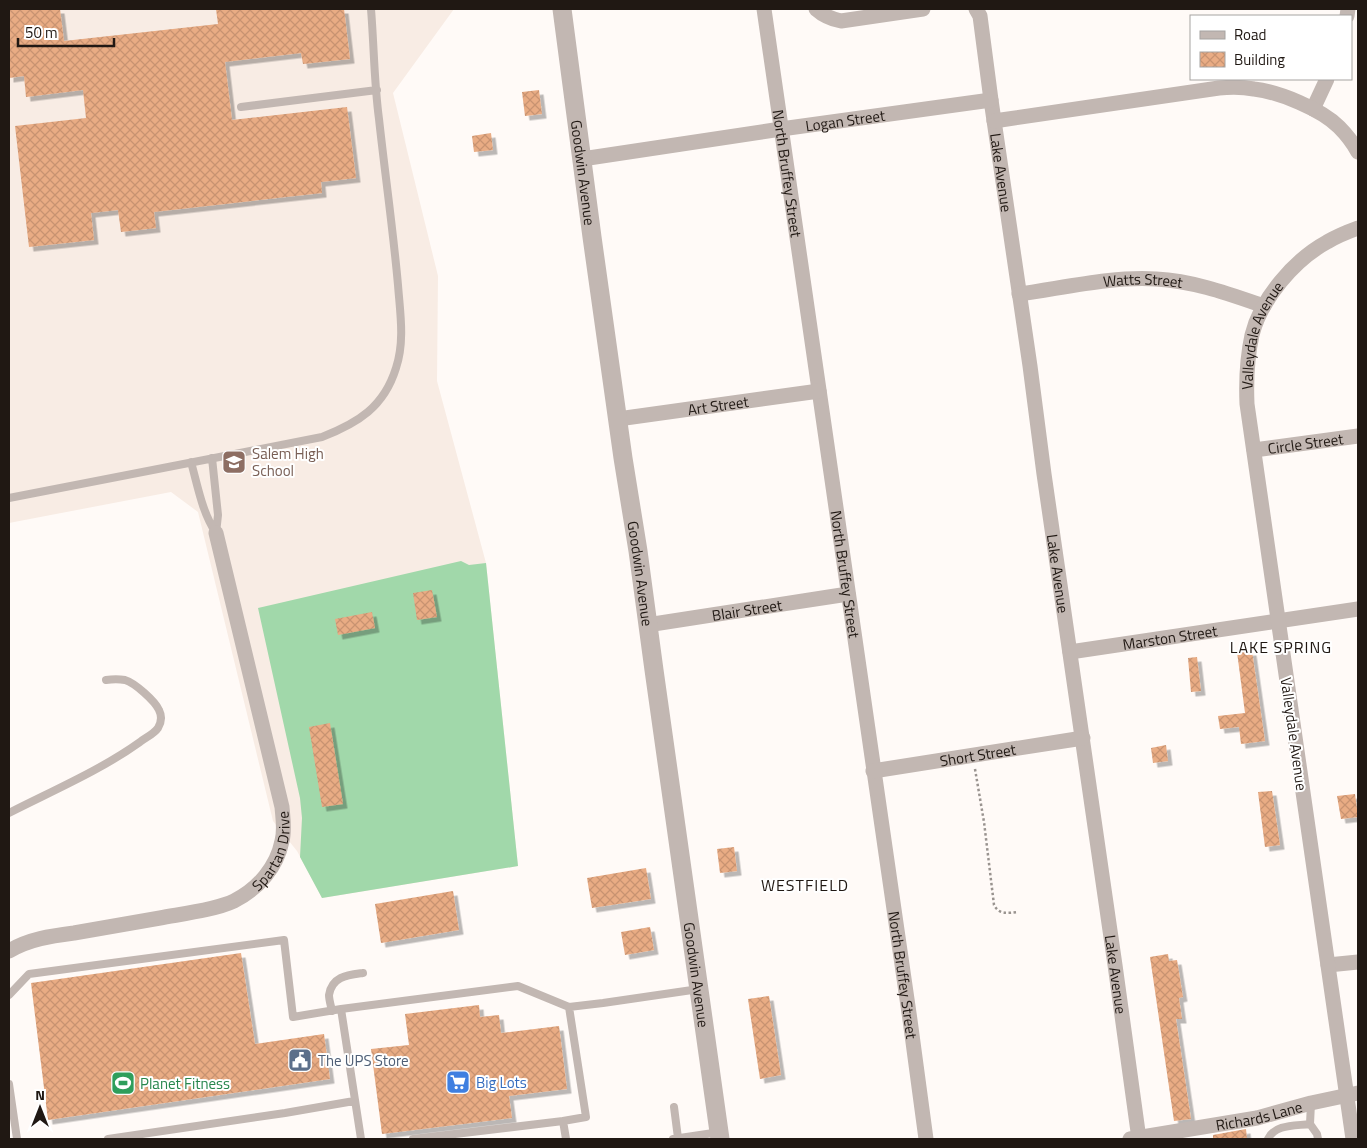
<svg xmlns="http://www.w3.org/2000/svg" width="1367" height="1148" font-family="'Titillium Web',sans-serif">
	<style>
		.built { fill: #f8ece4 }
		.garden { fill: #a1d8aa }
		.building { fill: url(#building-cross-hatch); filter: url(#shadow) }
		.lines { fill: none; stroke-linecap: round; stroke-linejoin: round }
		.path { stroke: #99938f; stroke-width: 2.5; stroke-dasharray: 2.5 2.5; stroke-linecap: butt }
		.service { stroke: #c2b7b2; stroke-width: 8 }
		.minor { stroke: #c2b7b2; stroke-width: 15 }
		.tertiary { stroke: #c2b7b2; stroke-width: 19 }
		.labels { text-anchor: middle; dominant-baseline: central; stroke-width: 4; stroke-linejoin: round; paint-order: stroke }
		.street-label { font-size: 15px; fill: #201813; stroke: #fff }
		.education-label { font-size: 15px; fill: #785e54; stroke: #fff; text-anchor: start }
		.service-label { font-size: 15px; fill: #4e5e75; stroke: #fff; text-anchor: start }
		.shop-label { font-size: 15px; fill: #366cbe; stroke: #fff; text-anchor: start }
		.leisure-label { font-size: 15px; fill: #27864d; stroke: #fff; text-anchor: start }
		.neighbourhood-label { font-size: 16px; letter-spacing: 1px; fill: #201813; stroke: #fff }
	</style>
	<defs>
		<pattern id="building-cross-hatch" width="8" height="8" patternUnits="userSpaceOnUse" patternTransform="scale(1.25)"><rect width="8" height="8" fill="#e9ac84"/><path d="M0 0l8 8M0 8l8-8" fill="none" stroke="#c89371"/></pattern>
		<filter id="shadow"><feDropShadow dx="4.5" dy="4.5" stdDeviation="0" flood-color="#0004"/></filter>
	</defs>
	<rect width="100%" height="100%" fill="#fffaf7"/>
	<path class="built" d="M9,9H454L393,93L438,276L437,381L486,563L518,866L322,898L297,851L273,821L198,512L171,492L9,523Z"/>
	<path class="garden" d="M461,561L469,565L486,563L518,866L322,898L300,857L302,818L300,798L258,608Z"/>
	<path class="building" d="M9,9H60L64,41L218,24L216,9H344L350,59L303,64L301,53L225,62L232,120L347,107L356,178L321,182L322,193L154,212L156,228L121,232L118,210L91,213L94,240L29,247L15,126L86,118L83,90L26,97L24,76L9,78Z
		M539,90L542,114L525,116L522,92Z
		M491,133L493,150L474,152L472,136Z
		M432,590L437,617L417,620L413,593Z
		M372,612L375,628L338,635L335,619Z
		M1252,651L1265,741L1241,744L1239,727L1220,729L1218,716L1245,713L1237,652Z
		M1197,657L1201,691L1191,692L1188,658Z
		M330,723L343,804L322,807L309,727Z
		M1166,745L1168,761L1153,763L1151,748Z
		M1272,791L1280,845L1265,847L1258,792Z
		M1355,794L1358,817L1341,819L1337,796Z
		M734,847L737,871L720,873L717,849Z
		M646,868L651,899L592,908L587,878Z
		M453,891L459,930L381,943L375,904Z
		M650,927L654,950L625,955L621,932Z
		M241,953L255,1044L324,1034L330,1079L48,1120L31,983Z
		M1168,954L1169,961L1177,960L1183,997L1179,998L1182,1019H1176L1191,1119L1174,1121L1150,957Z
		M769,996L781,1075L760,1079L748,999Z
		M479,1005L480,1017L499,1015L501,1033L559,1026L567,1089L509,1096L512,1118L382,1134L371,1049L409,1045L405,1014Z
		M1246,1129L1247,1139H1213V1135Z"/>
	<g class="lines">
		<path class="path" d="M975,769L984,822L994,905C999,915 1008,913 1018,912"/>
		<path class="service" d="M241,107L377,90
			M212,458L218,515L216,533
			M191,462C198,487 202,512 216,533
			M9,498L322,437C358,423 384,407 396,368C405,341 400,312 398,285C393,229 385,174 379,119C374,82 374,45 371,9
			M9,813C52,791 101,770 140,742C145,738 154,734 158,728C161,723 162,716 159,710C155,701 135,683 125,680C119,679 113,679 106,680
			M9,995L29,974L284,940L293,1017L341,1009
			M332,1011C331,1006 329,1000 329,995C332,976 348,975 363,973
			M9,1084L17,1139
			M674,1107L678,1138
			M563,1121L586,1117L569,1007
			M1310,1124L1311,1103
			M108,1139L285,1113L354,1101
			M361,1139L341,1009L518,986L569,1007L603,1003L699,989
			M413,1139L563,1121L566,1139
			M673,1139L720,1132
			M1268,1139C1275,1124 1295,1126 1310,1124L1317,1134L1318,1139"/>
		<g class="minor">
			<path id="s1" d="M764,9L910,1020L926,1139"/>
			<path d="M816,9C824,16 831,19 841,21L923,9"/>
			<path id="s2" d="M976,9L980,16L991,100L1030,366L1044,474L1115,965L1139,1139"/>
			<path d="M1347,16L1348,9"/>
			<path d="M1313,109L1327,79"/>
			<path d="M994,121L1219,88C1231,87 1243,87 1254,89C1279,92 1321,109 1339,127C1346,134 1353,143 1358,152"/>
			<path id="s3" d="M582,159L781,129L991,100"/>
			<path id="s4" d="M1019,294C1063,288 1113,276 1156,279C1194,281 1229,294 1264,306"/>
			<path id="s5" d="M618,419L819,391"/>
			<path id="s6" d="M1254,450L1358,436"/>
			<path id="s7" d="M647,625L848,594"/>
			<path id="s8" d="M1070,652L1358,609"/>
			<path id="s9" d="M873,771L1083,738"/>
			<path id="s10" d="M9,951C29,939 51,936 74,933C103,928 131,923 160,918C181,914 215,910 234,901C258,889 277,867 282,841C285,830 283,819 282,807L216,533"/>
			<path d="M1328,965L1358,962"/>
			<path id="s11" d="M1130,1139L1257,1118L1311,1103L1358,1093"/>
			<path id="s12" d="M1353,1139L1247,404C1246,381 1247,358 1252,335C1261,299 1294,260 1327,242C1337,236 1347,232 1358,228"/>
		</g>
		<path class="tertiary" id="s13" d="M562,9L592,237L623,458L638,551L654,670L720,1139"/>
	</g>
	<defs>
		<g id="university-square" transform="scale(1.25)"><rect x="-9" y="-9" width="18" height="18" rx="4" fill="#8d6e63" stroke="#fff"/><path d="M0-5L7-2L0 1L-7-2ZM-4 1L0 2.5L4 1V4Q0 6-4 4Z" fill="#fff"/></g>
		<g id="civic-square" transform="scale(1.25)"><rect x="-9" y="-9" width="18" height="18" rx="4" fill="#5c6f8a" stroke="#fff"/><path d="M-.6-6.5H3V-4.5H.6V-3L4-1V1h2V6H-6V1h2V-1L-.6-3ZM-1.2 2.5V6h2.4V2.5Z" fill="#fff"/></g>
		<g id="supermarket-square" transform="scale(1.25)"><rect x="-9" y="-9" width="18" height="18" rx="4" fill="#3f7fe0" stroke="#fff"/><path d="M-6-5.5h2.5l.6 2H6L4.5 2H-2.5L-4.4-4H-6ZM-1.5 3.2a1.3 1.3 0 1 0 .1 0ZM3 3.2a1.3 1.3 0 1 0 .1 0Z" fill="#fff"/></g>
		<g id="stadium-square" transform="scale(1.25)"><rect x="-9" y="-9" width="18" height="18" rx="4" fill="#2e9e5b" stroke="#fff"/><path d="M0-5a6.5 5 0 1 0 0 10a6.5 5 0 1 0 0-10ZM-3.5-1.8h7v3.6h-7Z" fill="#fff"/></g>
	</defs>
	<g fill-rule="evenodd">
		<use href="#university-square" x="234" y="462"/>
		<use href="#civic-square" x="300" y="1060"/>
		<use href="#supermarket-square" x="458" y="1082"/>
		<use href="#stadium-square" x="123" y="1083"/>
	</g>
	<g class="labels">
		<g class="street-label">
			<text stroke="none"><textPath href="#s3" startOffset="266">Logan Street</textPath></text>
			<text stroke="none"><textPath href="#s13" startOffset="165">Goodwin Avenue</textPath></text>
			<text stroke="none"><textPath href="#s1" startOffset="166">North Bruffey Street</textPath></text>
			<text stroke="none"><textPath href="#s2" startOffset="166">Lake Avenue</textPath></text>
			<text stroke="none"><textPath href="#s4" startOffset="125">Watts Street</textPath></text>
			<text stroke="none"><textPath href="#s12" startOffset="814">Valleydale Avenue</textPath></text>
			<text stroke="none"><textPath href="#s5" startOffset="101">Art Street</textPath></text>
			<text stroke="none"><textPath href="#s6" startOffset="52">Circle Street</textPath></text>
			<text stroke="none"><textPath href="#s2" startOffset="571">Lake Avenue</textPath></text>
			<text stroke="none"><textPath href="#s13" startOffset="570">Goodwin Avenue</textPath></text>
			<text stroke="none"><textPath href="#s1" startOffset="571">North Bruffey Street</textPath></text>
			<text stroke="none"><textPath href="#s7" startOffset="101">Blair Street</textPath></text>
			<text stroke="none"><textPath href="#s8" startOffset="101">Marston Street</textPath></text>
			<text transform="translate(1294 734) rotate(82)">Valleydale Avenue</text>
			<text stroke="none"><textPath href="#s9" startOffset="106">Short Street</textPath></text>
			<text stroke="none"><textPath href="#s10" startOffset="298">Spartan Drive</textPath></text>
			<text stroke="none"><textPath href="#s2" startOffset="976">Lake Avenue</textPath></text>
			<text stroke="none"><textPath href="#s13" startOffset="975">Goodwin Avenue</textPath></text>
			<text stroke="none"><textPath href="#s1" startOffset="976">North Bruffey Street</textPath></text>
			<text stroke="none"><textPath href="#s11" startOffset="131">Richards Lane</textPath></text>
		</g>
		<g class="education-label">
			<text x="252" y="453">Salem High<tspan x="252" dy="17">School</tspan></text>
		</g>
		<g class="service-label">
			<text x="318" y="1060">The UPS Store</text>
		</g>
		<g class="shop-label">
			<text x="476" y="1082">Big Lots</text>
		</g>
		<g class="leisure-label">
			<text x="140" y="1083">Planet Fitness</text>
		</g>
		<g class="neighbourhood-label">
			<text x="1281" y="647">LAKE SPRING</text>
			<text x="805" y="885">WESTFIELD</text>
		</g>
	</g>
	<rect width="1367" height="1148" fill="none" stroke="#201813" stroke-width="20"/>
	<rect x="1190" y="15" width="162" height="65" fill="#ffffff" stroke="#a6a3a1"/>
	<rect x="1200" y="31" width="25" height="8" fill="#c2b7b2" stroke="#a6a3a1"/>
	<text x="1234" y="40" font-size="15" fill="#201813">Road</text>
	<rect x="1200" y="52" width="25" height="15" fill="url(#building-cross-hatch)" stroke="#a6a3a1"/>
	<text x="1234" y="65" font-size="15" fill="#201813">Building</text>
	<g transform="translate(40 1108)" stroke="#ffffff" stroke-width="4" paint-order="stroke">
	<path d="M0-4L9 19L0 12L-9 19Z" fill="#201813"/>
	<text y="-8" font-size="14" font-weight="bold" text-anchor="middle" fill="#201813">N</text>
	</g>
	<path d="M18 38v8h96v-8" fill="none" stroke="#201813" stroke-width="2.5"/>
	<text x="25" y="38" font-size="15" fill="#201813" stroke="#ffffff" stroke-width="4" paint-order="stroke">50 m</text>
</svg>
